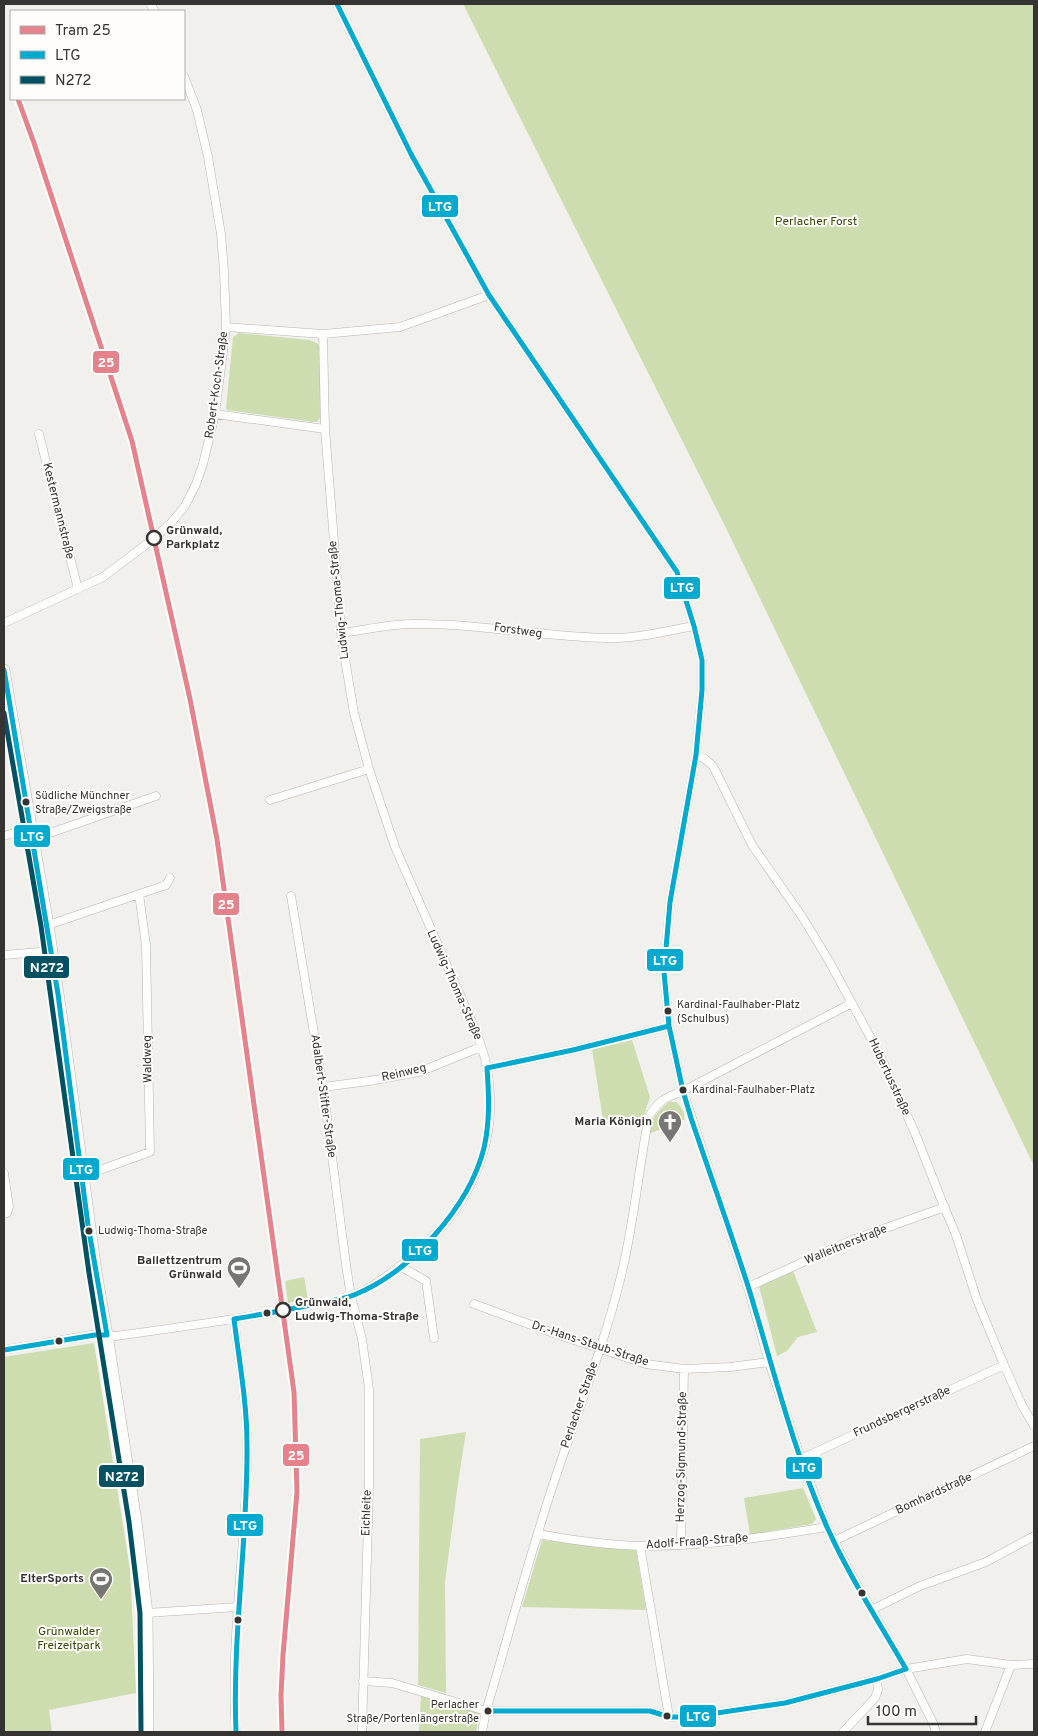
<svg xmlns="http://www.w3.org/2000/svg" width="1038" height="1736" font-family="Overpass,sans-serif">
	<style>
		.green { fill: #ceddaf }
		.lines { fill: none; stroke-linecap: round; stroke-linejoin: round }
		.street-casing { stroke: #b7b5b3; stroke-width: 9 }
		.secondary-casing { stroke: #b7b5b3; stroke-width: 12 }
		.street { stroke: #fdfdfc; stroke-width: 8 }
		.secondary { stroke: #fdfdfc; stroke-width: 11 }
		.bus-1-casing { stroke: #fffdfb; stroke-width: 9 }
		.bus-2-casing { stroke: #fffdfb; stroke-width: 9 }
		.bus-1 { stroke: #00a9ce; stroke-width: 5 }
		.bus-2 { stroke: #005262; stroke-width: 5 }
		.tram-1-casing { stroke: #fffdfb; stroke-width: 9 }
		.tram-1 { stroke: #e6828c; stroke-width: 5 }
		.stop-dot { fill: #fffdfb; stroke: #353432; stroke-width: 2.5 }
		.bus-dot { fill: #353432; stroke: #fffdfb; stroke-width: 2 }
		.labels { text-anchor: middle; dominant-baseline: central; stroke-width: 4; stroke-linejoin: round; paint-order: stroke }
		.bus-label { font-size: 11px; fill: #353432; stroke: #fffdfb; text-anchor: start }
		.park-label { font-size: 12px; fill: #364806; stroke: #fffdfb }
		.street-label { font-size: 12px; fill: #353432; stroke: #fffdfb }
		.stop-label { font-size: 12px; font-weight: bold; fill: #353432; stroke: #fffdfb; text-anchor: start }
		.poi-label { font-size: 12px; font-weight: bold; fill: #353432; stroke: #fffdfb; text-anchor: end }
		.line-badge { stroke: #fffdfb; stroke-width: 2 }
		.badge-label { font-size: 14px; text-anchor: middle; font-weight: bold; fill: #fff }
	</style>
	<rect width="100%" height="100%" fill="#f2f0ed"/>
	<path class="green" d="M463,4H1034V1166L725,526Z
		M239,333L310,340L318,344L320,348L321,416L317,422H313L227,410L226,408L233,337Z
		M632,1040L650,1097L643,1118L603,1120L592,1049Z
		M669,1102H676C681,1106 686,1114 684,1120L651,1133L649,1131C651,1119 659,1110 669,1102Z
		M793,1271L817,1332L798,1337L787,1351L777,1356L759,1286Z
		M304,1277L308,1299L288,1303L285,1281Z
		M94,1343L130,1569L136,1693L49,1710L52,1732H4V1357Z
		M466,1432L458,1483L445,1582L446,1693L418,1685L420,1439Z
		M803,1488L816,1519L812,1524L750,1535L744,1498Z
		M542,1540L636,1550L646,1610L522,1607Z
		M421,1696L480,1712L476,1732H419Z"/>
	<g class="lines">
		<g class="street-casing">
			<path id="street" d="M150,4L155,11
				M337,4L411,154L489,295L677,572L694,626L702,660V690L696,755L670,902L664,972L669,1026L683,1091L748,1287L769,1362L801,1459L827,1527L851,1574L906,1669L933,1723L936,1732
				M323,334L400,327L489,295
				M215,414L325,429L323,334L226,327
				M39,434L78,589
				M4,623L103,577L152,540L171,523L185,506L196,484L203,464L215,414L226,327L224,271L221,234L208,157L197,110L184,76
				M341,633C365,630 390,624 413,624C479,623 542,637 607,638C636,639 666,631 694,626
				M696,755L705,759L713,766L752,845L803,918L829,961L880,1055L915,1133L943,1204L956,1235L977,1300L1004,1365L1022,1405L1034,1426
				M270,800L369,769
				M4,836L31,828
				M33,839L156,796
				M291,896L323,1087L346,1265L351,1296L362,1339L369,1389V1485L362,1732
				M48,925L166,885L170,878
				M4,955L52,951
				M487,1068L573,1050L669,1026
				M323,1087L369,1081L419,1072L481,1047
				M4,1173L9,1207L7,1213L4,1214
				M83,1176L150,1152L146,945L139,894
				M400,1266L426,1281L434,1338
				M748,1287L852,1240L945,1207
				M474,1304L556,1334L646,1364L684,1369L730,1367L769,1362
				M234,1319C239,1360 247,1402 247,1444C248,1540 229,1636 236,1732
				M4,1350L97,1334L116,1336C167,1329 218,1322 269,1313C295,1308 324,1304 350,1296C373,1289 392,1272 410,1258C468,1210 501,1145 487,1068C485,1055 480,1042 475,1029L395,847L369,769L354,713L342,641L325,429
				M801,1459L1004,1365
				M538,1534C571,1540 606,1545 640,1546C703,1547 765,1537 827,1527
				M834,1541L1034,1446
				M681,1545L684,1369
				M640,1546L669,1717
				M871,1610L920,1586L986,1562L1034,1536
				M147,1613L237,1607
				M363,1681L392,1683L486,1711H650L669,1717H690L785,1703L877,1679L906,1669L967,1659L1011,1665L1034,1664
				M482,1732L486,1711C509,1634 529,1557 554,1482C576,1415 603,1349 620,1280C634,1226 638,1171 649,1116C659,1100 665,1098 683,1091L852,1003
				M843,1732L875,1698L878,1690L877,1679
				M985,1732L1011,1665"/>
		</g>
		<g class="secondary-casing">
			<path id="secondary" d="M4,670L48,925L65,1041L96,1272L107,1335L136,1521L147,1613L148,1732"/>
		</g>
		<use href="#street" class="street"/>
		<use href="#secondary" class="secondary"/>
		<g class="bus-1-casing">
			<path id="bus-1" d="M337,4L411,154L489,295L677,572L694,626L702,660V690L696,755L670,902L664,972L669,1026L683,1091L691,1118C710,1174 730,1230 748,1286C773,1367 793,1450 827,1527C849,1576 879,1622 906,1669
				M4,670L58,994L88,1225L107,1335
				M487,1068L573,1050L669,1026
				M234,1319C239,1360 247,1402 247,1444C248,1540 232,1635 236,1732
				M234,1319C264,1314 294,1309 324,1302C334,1300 344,1299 354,1295C411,1272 469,1207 484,1148C490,1122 489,1095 487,1068
				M4,1350L95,1335H107
				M486,1711H650L669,1717H690L785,1703L877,1679L906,1669"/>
		</g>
		<g class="bus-2-casing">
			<path id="bus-2" d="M4,713L41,926L89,1273L129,1522L140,1613L141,1732"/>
		</g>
		<use href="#bus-1" class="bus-1"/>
		<use href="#bus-2" class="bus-2"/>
		<g class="tram-1-casing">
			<path id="tram-1" d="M18,99L34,143L132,441L190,699L217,839L294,1392L297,1492L283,1655L281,1695L282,1732"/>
		</g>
		<use href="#tram-1" class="tram-1"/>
	</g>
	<defs>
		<g id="church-pin" transform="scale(1.25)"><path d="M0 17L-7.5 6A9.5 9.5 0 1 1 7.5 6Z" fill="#777673" stroke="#fffdfb"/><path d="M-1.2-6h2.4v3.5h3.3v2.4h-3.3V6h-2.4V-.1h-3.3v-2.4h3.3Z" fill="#fff"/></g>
		<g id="stadium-pin" transform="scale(1.25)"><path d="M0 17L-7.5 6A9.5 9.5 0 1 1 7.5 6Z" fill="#777673" stroke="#fffdfb"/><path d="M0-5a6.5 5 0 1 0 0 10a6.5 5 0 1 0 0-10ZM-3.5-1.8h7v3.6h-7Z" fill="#fff"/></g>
	</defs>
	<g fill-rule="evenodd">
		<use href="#church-pin" x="670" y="1122"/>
		<use href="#stadium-pin" x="239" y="1268"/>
		<use href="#stadium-pin" x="101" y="1579"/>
	</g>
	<g class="stop-dot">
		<circle cx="154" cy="538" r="7"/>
		<circle cx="283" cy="1310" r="7"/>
	</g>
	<g class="bus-dot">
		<circle cx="26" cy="802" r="4.5"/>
		<circle cx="668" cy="1011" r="4.5"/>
		<circle cx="683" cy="1090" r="4.5"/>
		<circle cx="89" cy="1231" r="4.5"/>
		<circle cx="267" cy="1313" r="4.5"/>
		<circle cx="59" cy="1341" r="4.5"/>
		<circle cx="862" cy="1593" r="4.5"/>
		<circle cx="238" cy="1620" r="4.5"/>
		<circle cx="488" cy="1711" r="4.5"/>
		<circle cx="667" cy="1716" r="4.5"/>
	</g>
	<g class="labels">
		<g class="bus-label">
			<text x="35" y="796">Südliche Münchner<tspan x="35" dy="14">Straße/Zweigstraße</tspan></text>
			<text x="677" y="1005">Kardinal-Faulhaber-Platz<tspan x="677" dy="14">(Schulbus)</tspan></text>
			<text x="692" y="1090">Kardinal-Faulhaber-Platz</text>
			<text x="98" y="1231">Ludwig-Thoma-Straße</text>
			<text x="479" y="1705" text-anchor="end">Perlacher<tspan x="479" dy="14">Straße/Portenlängerstraße</tspan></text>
		</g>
		<g class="park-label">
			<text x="816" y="222">Perlacher Forst</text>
			<text x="69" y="1632">Grünwalder<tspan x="69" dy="14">Freizeitpark</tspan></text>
		</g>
		<g class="street-label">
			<text transform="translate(217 385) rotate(-82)">Robert-Koch-Straße</text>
			<text transform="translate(58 511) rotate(76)">Kestermannstraße</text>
			<text transform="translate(339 600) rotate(-96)">Ludwig-Thoma-Straße</text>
			<text transform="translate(518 631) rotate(8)">Forstweg</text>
			<text transform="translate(454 985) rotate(66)">Ludwig-Thoma-Straße</text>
			<text transform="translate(148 1059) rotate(-91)">Waldweg</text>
			<text transform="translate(404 1073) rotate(-13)">Reinweg</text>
			<text transform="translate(889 1077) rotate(65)">Hubertusstraße</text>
			<text transform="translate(323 1096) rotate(82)">Adalbert-Stifter-Straße</text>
			<text transform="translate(846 1245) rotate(-22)">Walleitnerstraße</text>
			<text transform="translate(590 1344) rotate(18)">Dr.-Hans-Staub-Straße</text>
			<text transform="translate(580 1405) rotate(-71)">Perlacher Straße</text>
			<text transform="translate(902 1412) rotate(-25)">Frundsbergerstraße</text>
			<text transform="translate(682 1457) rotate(-89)">Herzog-Sigmund-Straße</text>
			<text transform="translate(934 1494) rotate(-25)">Bomhardstraße</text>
			<text transform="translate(367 1513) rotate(-88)">Eichleite</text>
			<text transform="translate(697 1542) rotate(-4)">Adolf-Fraaß-Straße</text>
		</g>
		<g class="stop-label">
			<text x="166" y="531">Grünwald,<tspan x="166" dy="14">Parkplatz</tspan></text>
			<text x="295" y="1303">Grünwald,<tspan x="295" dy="14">Ludwig-Thoma-Straße</tspan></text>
		</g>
		<g class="poi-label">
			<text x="652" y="1122">Maria Königin</text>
			<text x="222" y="1261">Ballettzentrum<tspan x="222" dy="14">Grünwald</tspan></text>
			<text x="84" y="1579">ElterSports</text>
		</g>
	</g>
	<g class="line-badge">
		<rect x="421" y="194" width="38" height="24" rx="5" fill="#00a9ce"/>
		<rect x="92" y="350" width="28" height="24" rx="5" fill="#e6828c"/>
		<rect x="663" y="576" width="38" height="24" rx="5" fill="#00a9ce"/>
		<rect x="13" y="824" width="38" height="24" rx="5" fill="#00a9ce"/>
		<rect x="212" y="892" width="28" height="24" rx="5" fill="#e6828c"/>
		<rect x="646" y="948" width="38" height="24" rx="5" fill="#00a9ce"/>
		<rect x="23" y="955" width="47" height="24" rx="5" fill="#005262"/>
		<rect x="62" y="1157" width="38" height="24" rx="5" fill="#00a9ce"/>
		<rect x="401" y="1238" width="38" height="24" rx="5" fill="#00a9ce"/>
		<rect x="282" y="1443" width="28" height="24" rx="5" fill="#e6828c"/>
		<rect x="785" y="1456" width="38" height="24" rx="5" fill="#00a9ce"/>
		<rect x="98" y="1464" width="47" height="24" rx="5" fill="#005262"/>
		<rect x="226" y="1513" width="38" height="24" rx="5" fill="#00a9ce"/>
		<rect x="679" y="1704" width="38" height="24" rx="5" fill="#00a9ce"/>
	</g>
	<g class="badge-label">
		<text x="440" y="211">LTG</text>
		<text x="106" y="367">25</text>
		<text x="682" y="592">LTG</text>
		<text x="32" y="841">LTG</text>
		<text x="226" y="909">25</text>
		<text x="665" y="965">LTG</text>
		<text x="47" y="972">N272</text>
		<text x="81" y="1174">LTG</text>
		<text x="420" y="1255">LTG</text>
		<text x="296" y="1460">25</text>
		<text x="804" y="1472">LTG</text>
		<text x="122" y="1481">N272</text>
		<text x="245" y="1530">LTG</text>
		<text x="698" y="1721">LTG</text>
	</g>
	<rect width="1038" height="1736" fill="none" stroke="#353432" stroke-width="10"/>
	<rect x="10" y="10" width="175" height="90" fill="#fffdfb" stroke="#aeadab"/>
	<rect x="20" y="26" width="25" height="8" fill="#e6828c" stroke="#aeadab"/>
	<text x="55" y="35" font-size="15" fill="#353432">Tram 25</text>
	<rect x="20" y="51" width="25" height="8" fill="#00a9ce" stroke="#aeadab"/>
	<text x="55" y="60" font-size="15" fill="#353432">LTG</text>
	<rect x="20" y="76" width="25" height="8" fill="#005262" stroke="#aeadab"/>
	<text x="55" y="85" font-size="15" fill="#353432">N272</text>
	<path d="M868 1716v8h108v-8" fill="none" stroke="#353432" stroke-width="2.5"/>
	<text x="876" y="1716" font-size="15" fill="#353432" stroke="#fffdfb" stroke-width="4" paint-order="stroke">100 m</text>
</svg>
